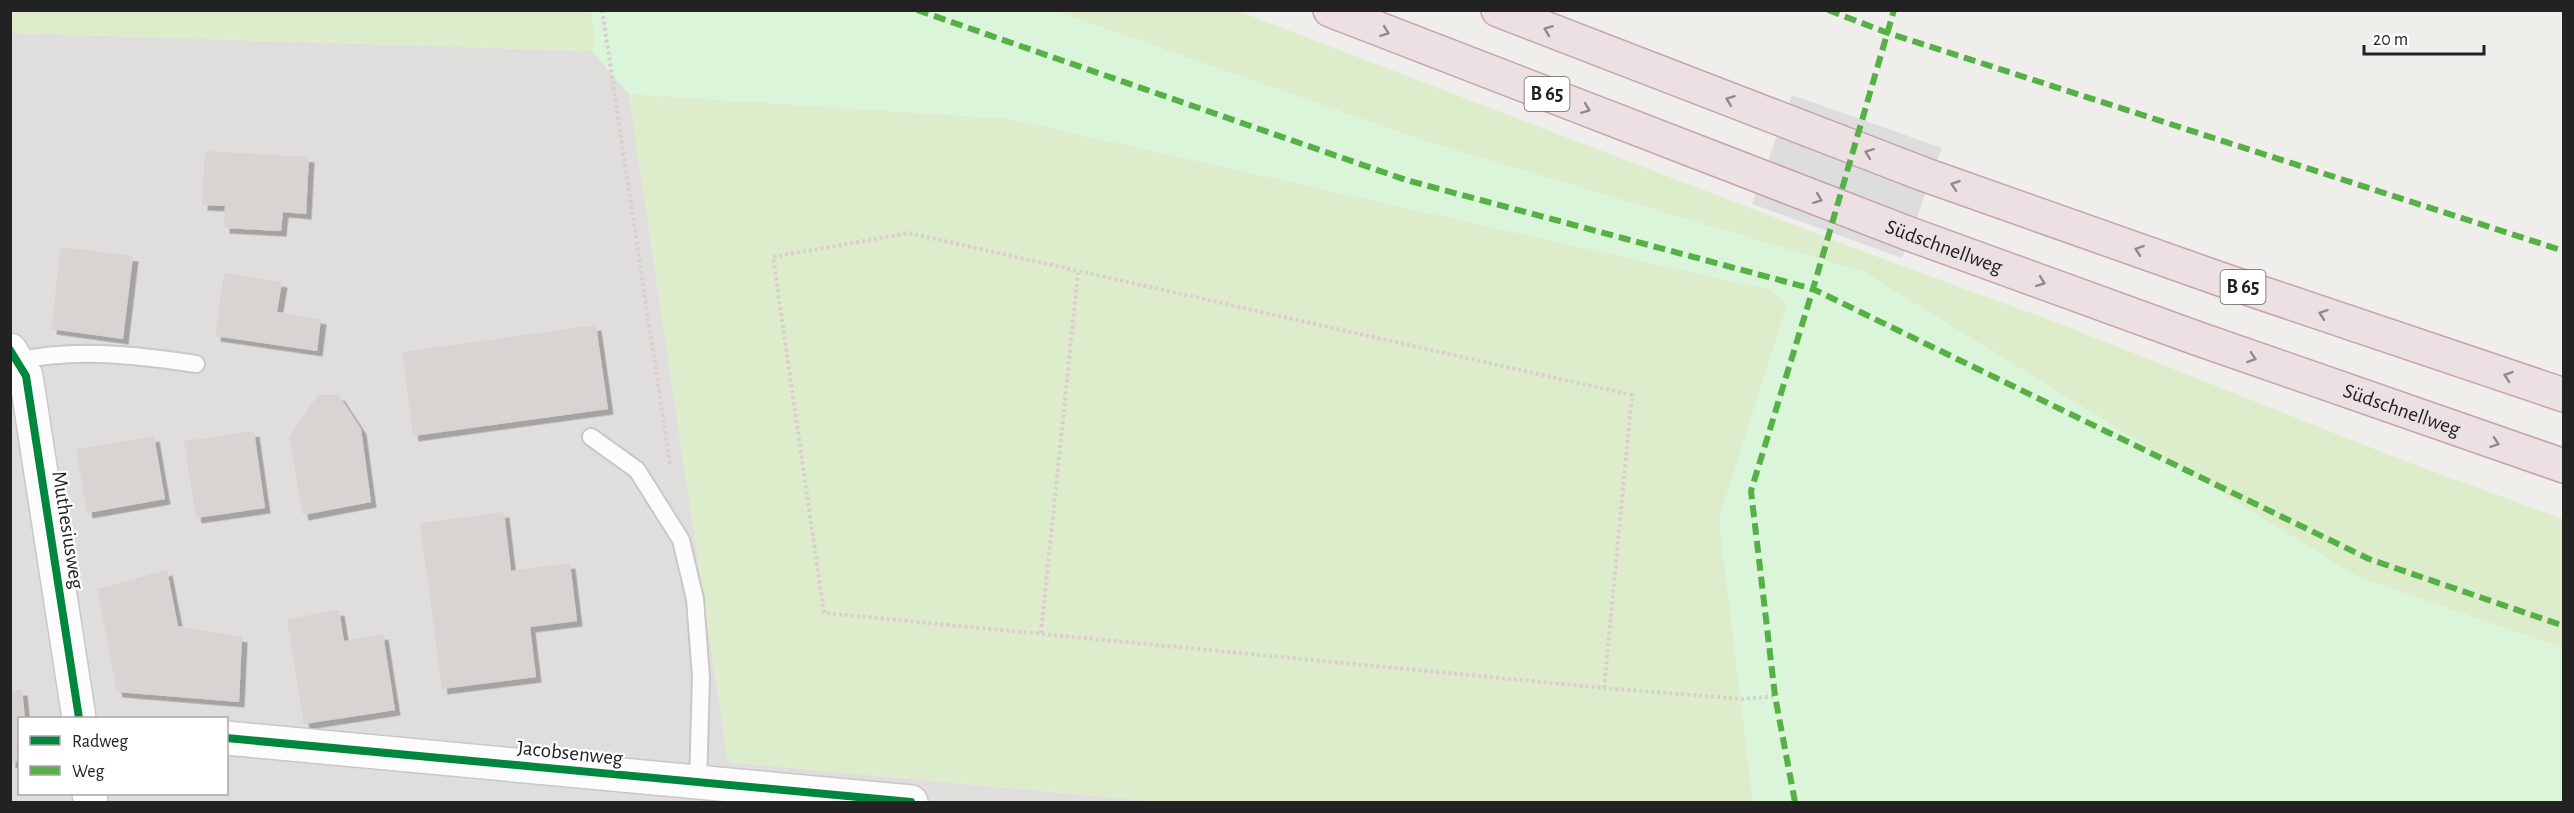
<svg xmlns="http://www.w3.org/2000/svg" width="2574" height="813" font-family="'Alegreya Sans',sans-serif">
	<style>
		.residential { fill: #dfdedc; fill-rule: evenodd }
		.grass { fill: #ddeccb }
		.park { fill: #daf5da }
		.pier { fill: #dedddd }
		.building { fill: #d7d4d2; filter: url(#shadow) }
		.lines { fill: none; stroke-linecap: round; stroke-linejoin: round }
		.lane-casing { stroke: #c9c8c7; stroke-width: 20 }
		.street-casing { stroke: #c9c8c7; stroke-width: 36 }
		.highway-casing { stroke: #c5a2ac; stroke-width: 36 }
		.path { stroke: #dccecd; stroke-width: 4; stroke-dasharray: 3 3; stroke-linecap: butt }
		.lane { stroke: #fdfcfc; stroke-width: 16 }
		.street { stroke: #fdfcfc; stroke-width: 33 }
		.highway { stroke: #ece0e2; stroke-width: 33 }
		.quiet { stroke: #55b145; stroke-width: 6; stroke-dasharray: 12 6; stroke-linecap: butt }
		.cycleway-casing { stroke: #fff; stroke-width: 11 }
		.cycleway { stroke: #00873e; stroke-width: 8 }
		.oneway { stroke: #918a8c }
		.labels { text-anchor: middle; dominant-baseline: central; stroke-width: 4.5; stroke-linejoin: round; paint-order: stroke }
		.shield { fill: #fff; stroke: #646464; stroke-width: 1.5 }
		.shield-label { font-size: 20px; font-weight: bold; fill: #222 }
		.street-label { font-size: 21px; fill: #222; stroke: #fff }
	</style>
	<defs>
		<filter id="shadow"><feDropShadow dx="5.5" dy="5.5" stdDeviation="0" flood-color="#0004"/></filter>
	</defs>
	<rect width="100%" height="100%" fill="#f0eeeb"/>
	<path class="residential" d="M11,33L592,51L629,94L728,762L1162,802H11ZM20,718H226V794H20Z"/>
	<path class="grass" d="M11,10H591L595,36L592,51L11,33Z
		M1055,11H1238L1870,254L2063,325L2402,460L2563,519V648L2358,577L1864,272L1425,141Z
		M629,94L1011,119L1771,290L1787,305L1719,519L1753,802H1162L728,762Z"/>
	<path class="park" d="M591,11H1055L1425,141L1864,272L2358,577L2563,648V802H1753L1719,519L1787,305L1771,290L1011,119L629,94L592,51L595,36Z"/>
	<path class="pier" d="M1792,95L1942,148L1902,258L1752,204Z"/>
	<path class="building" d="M205,151L309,157L306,214L283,212L281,231L224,228L225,206L202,205Z
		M61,247L133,256L123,339L51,329Z
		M224,273L282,282L277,312L321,319L317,351L215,336Z
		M596,325L608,409L413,436L402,352Z
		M318,395H339L361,429L371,502L303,515L289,437Z
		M254,431L265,508L196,518L184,441Z
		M154,436L165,499L87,513L76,449Z
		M504,512L511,571L570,563L577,621L530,627L536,677L442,689L420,523Z
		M167,570L178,626L242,637L239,702L117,692L97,589Z
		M339,610L344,641L383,634L395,710L304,724L287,619Z
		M22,690L25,718H20V761L10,763V691Z"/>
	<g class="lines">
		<g class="lane-casing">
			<path id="lane" d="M17,361C76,348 137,355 196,364
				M591,437L637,470L681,540L695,599L701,677L698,784"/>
		</g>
		<g class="street-casing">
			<path id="street" d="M10,350L26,376L79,718
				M226,738L911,802
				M89,794L91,802"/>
		</g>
		<g class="highway-casing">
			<g id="highway">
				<path id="s1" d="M1330,10L1907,233L2196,338L2564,466"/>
				<path d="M1498,10L1923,174L2220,279L2564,395"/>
			</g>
		</g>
		<path class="path" d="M602,10L670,465
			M1041,633L1078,273
			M1604,688L1632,395L909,233L773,257L824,613L1604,688L1742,699L1775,696"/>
		<use href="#lane" class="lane"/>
		<use href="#street" class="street"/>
		<use href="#highway" class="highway"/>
		<path class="quiet" d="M917,10L1406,180L1813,289L2369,559L2564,626
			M1828,10L1888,33L2564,251
			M1795,802L1775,696L1751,491L1813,289L1894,10"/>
		<g class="cycleway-casing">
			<path id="cycleway" d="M10,350L26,376L79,718
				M226,738L911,802"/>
		</g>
		<use href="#cycleway" class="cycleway"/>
	</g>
	<defs><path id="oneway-chevron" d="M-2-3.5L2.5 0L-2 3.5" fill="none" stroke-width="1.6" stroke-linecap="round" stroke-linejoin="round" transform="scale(1.5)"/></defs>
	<g class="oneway">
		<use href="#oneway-chevron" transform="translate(1548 30) rotate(-159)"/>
		<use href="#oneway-chevron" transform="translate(1385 32) rotate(21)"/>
		<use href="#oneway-chevron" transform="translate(1730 100) rotate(-159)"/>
		<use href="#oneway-chevron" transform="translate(1586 109) rotate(21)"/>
		<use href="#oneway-chevron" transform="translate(1869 153) rotate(-159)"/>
		<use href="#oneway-chevron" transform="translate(1955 185) rotate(-161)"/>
		<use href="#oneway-chevron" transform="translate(1818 199) rotate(21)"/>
		<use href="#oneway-chevron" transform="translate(2139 250) rotate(-161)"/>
		<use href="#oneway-chevron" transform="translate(2041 282) rotate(20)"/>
		<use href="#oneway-chevron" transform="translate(2323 314) rotate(-161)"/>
		<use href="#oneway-chevron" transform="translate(2252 358) rotate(19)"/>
		<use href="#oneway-chevron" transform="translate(2508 376) rotate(-161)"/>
		<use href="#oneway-chevron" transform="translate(2495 443) rotate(19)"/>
	</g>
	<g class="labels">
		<g class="shield">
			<rect x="1524.5" y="77" width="45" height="34" rx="4.5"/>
			<rect x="2220.5" y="270" width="45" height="34" rx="4.5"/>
		</g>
		<g class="shield-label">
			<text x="1547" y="94">B 65</text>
			<text x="2243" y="287">B 65</text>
		</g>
		<g class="street-label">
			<text stroke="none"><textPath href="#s1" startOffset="658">Südschnellweg</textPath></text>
			<text stroke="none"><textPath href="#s1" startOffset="1144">Südschnellweg</textPath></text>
			<text transform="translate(68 530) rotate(81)">Muthesiusweg</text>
			<text transform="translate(570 753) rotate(6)">Jacobsenweg</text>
		</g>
	</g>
	<rect width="2574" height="813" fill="none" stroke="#222222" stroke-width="24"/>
	<rect x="18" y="717" width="210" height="78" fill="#ffffff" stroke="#a7a7a7" stroke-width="1.5"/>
	<rect x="30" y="736" width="30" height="9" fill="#00873e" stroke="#a7a7a7" stroke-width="1.5"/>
	<text x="72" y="747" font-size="18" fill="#222222">Radweg</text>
	<rect x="30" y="766" width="30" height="9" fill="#55b145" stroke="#a7a7a7" stroke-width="1.5"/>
	<text x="72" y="777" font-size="18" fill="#222222">Weg</text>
	<path d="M2364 45v9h120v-9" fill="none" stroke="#222222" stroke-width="3"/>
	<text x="2373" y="45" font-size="18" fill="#222222" stroke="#ffffff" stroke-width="4.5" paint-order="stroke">20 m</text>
</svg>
